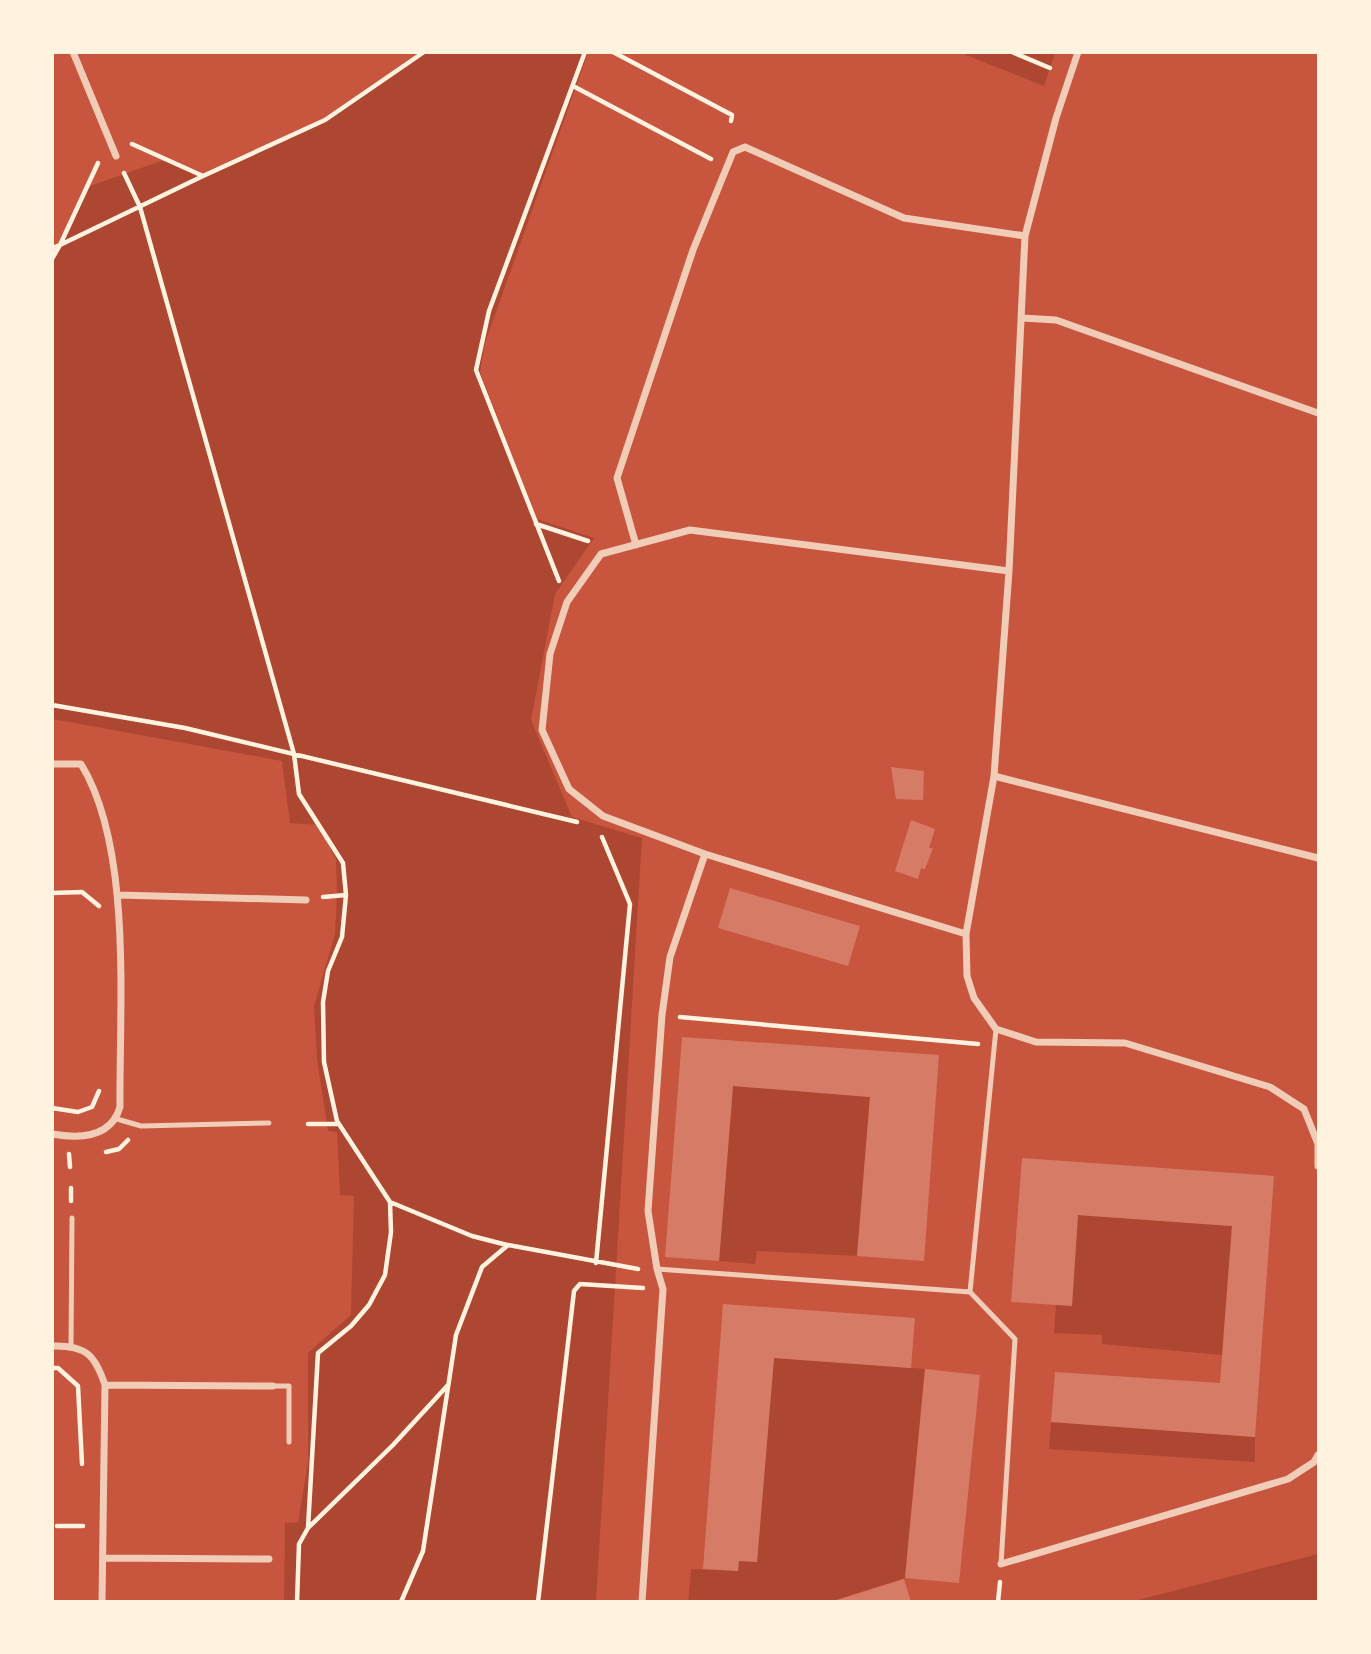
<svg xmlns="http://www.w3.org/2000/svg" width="1371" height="1654" font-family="Barlow,sans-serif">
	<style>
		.green { fill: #ae4732 }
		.building { fill: #d67c66 }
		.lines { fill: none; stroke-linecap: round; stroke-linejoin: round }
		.path { stroke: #fff3e0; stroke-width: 4.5 }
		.service { stroke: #f1ccb7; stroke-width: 5 }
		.minor { stroke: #f1ccb7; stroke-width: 7 }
	</style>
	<rect width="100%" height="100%" fill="#c8553d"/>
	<path class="green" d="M424,53H588L485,343L480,372L537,519L594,538L555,594L531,720L572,817L642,838L596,1601H284L285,1523L298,1522L308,1463V1353L351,1315L354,1196L340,1195L337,1132L328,1131L317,1059L314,1006L335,934L337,895L336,859L318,825L290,823L282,761L53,719L52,248L60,244L87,187L167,159L204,176L325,120Z
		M961,53H1055L1044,86Z
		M733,1086L870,1097L857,1256L757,1251L755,1264L719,1261Z
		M1078,1215L1232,1226L1222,1355L1102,1344V1335L1054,1333L1056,1305H1072Z
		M774,1358L925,1369L905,1578L832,1601L688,1602L691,1569L738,1571L739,1561H757Z
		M1051,1422L1255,1437V1462L1049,1449Z
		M1318,1554V1601H1134Z"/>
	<path class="building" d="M891,767L924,771L923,800L896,799Z
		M911,820L935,829L929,848H933L925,869L921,868L918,879L895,871Z
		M730,888L860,926L848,966L718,928Z
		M682,1037L939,1055L924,1261L857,1256L870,1097L733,1086L719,1261L665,1257Z
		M1022,1158L1274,1176L1255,1437L1051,1422L1055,1372L1220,1383L1232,1226L1078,1215L1072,1306L1011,1302Z
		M723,1304L915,1318L911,1368L774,1358L757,1562L739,1561L738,1571L703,1569Z
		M925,1369L980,1375L959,1583L905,1578Z
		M904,1579L911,1602H834V1601Z"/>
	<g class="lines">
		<path class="path" d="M613,52L732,115L731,121
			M1012,52L1050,68
			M573,86L711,159
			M132,144L203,176L325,120L424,52
			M124,173L140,207L294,754L299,794L343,863L346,895L342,937L328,971L323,1002L324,1062L337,1121L390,1202L391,1232L385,1275L369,1305L351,1326L318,1353L308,1528
			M52,248L60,245L98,163
			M52,259L60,245L203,176
			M536,524L588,541
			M559,581L476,370L489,311L585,52
			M52,705L185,728L577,822
			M52,893L82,892L99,906
			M323,897L346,895
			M680,1017L978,1044
			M52,1108L78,1112L92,1107L99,1091
			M308,1124H338
			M106,1152L119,1149L128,1140
			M69,1154L70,1167
			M71,1188V1201
			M390,1202L472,1236L507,1245
			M596,1263L630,904L602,837
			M52,1368H58L78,1386L82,1464
			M57,1526H83
			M297,1602L299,1544L308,1528L393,1445L448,1385
			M401,1602L423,1551L456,1335L482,1267L508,1245L638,1269
			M538,1602L574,1291L580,1284L643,1288
			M998,1602L1000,1582"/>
		<path class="service" d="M996,1029L970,1292L1015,1339L1001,1564
			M117,1119L141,1126L269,1123
			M657,1269L970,1292
			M71,1346L72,1218
			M273,1386H289V1442"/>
		<path class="minor" d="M73,52L116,156
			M1078,52L1056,118L1025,236L1009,571L994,776L966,934L967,976L974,998L996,1029L1036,1042L1125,1043L1270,1087L1304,1109L1318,1144V1166
			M1022,318L1056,320L1318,413
			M636,545L617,478L693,250L733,152L745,147L904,218L1025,236
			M52,764H81C133,849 119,1008 120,1107C111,1138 80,1139 52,1134
			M994,776L1318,858
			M118,895L306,900
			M966,934L705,854L603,816L569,789L542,730L550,654L567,602L601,554L690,530L1009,571
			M52,1346C86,1345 95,1355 105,1385L102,1602
			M105,1385L273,1386
			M104,1558L269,1559
			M1001,1564L1288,1479L1314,1462L1318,1455
			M642,1602L663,1289L657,1269L648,1211L662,1015L670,957L705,854"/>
	</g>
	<rect width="1371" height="1654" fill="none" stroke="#fff3e0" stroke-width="108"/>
</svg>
